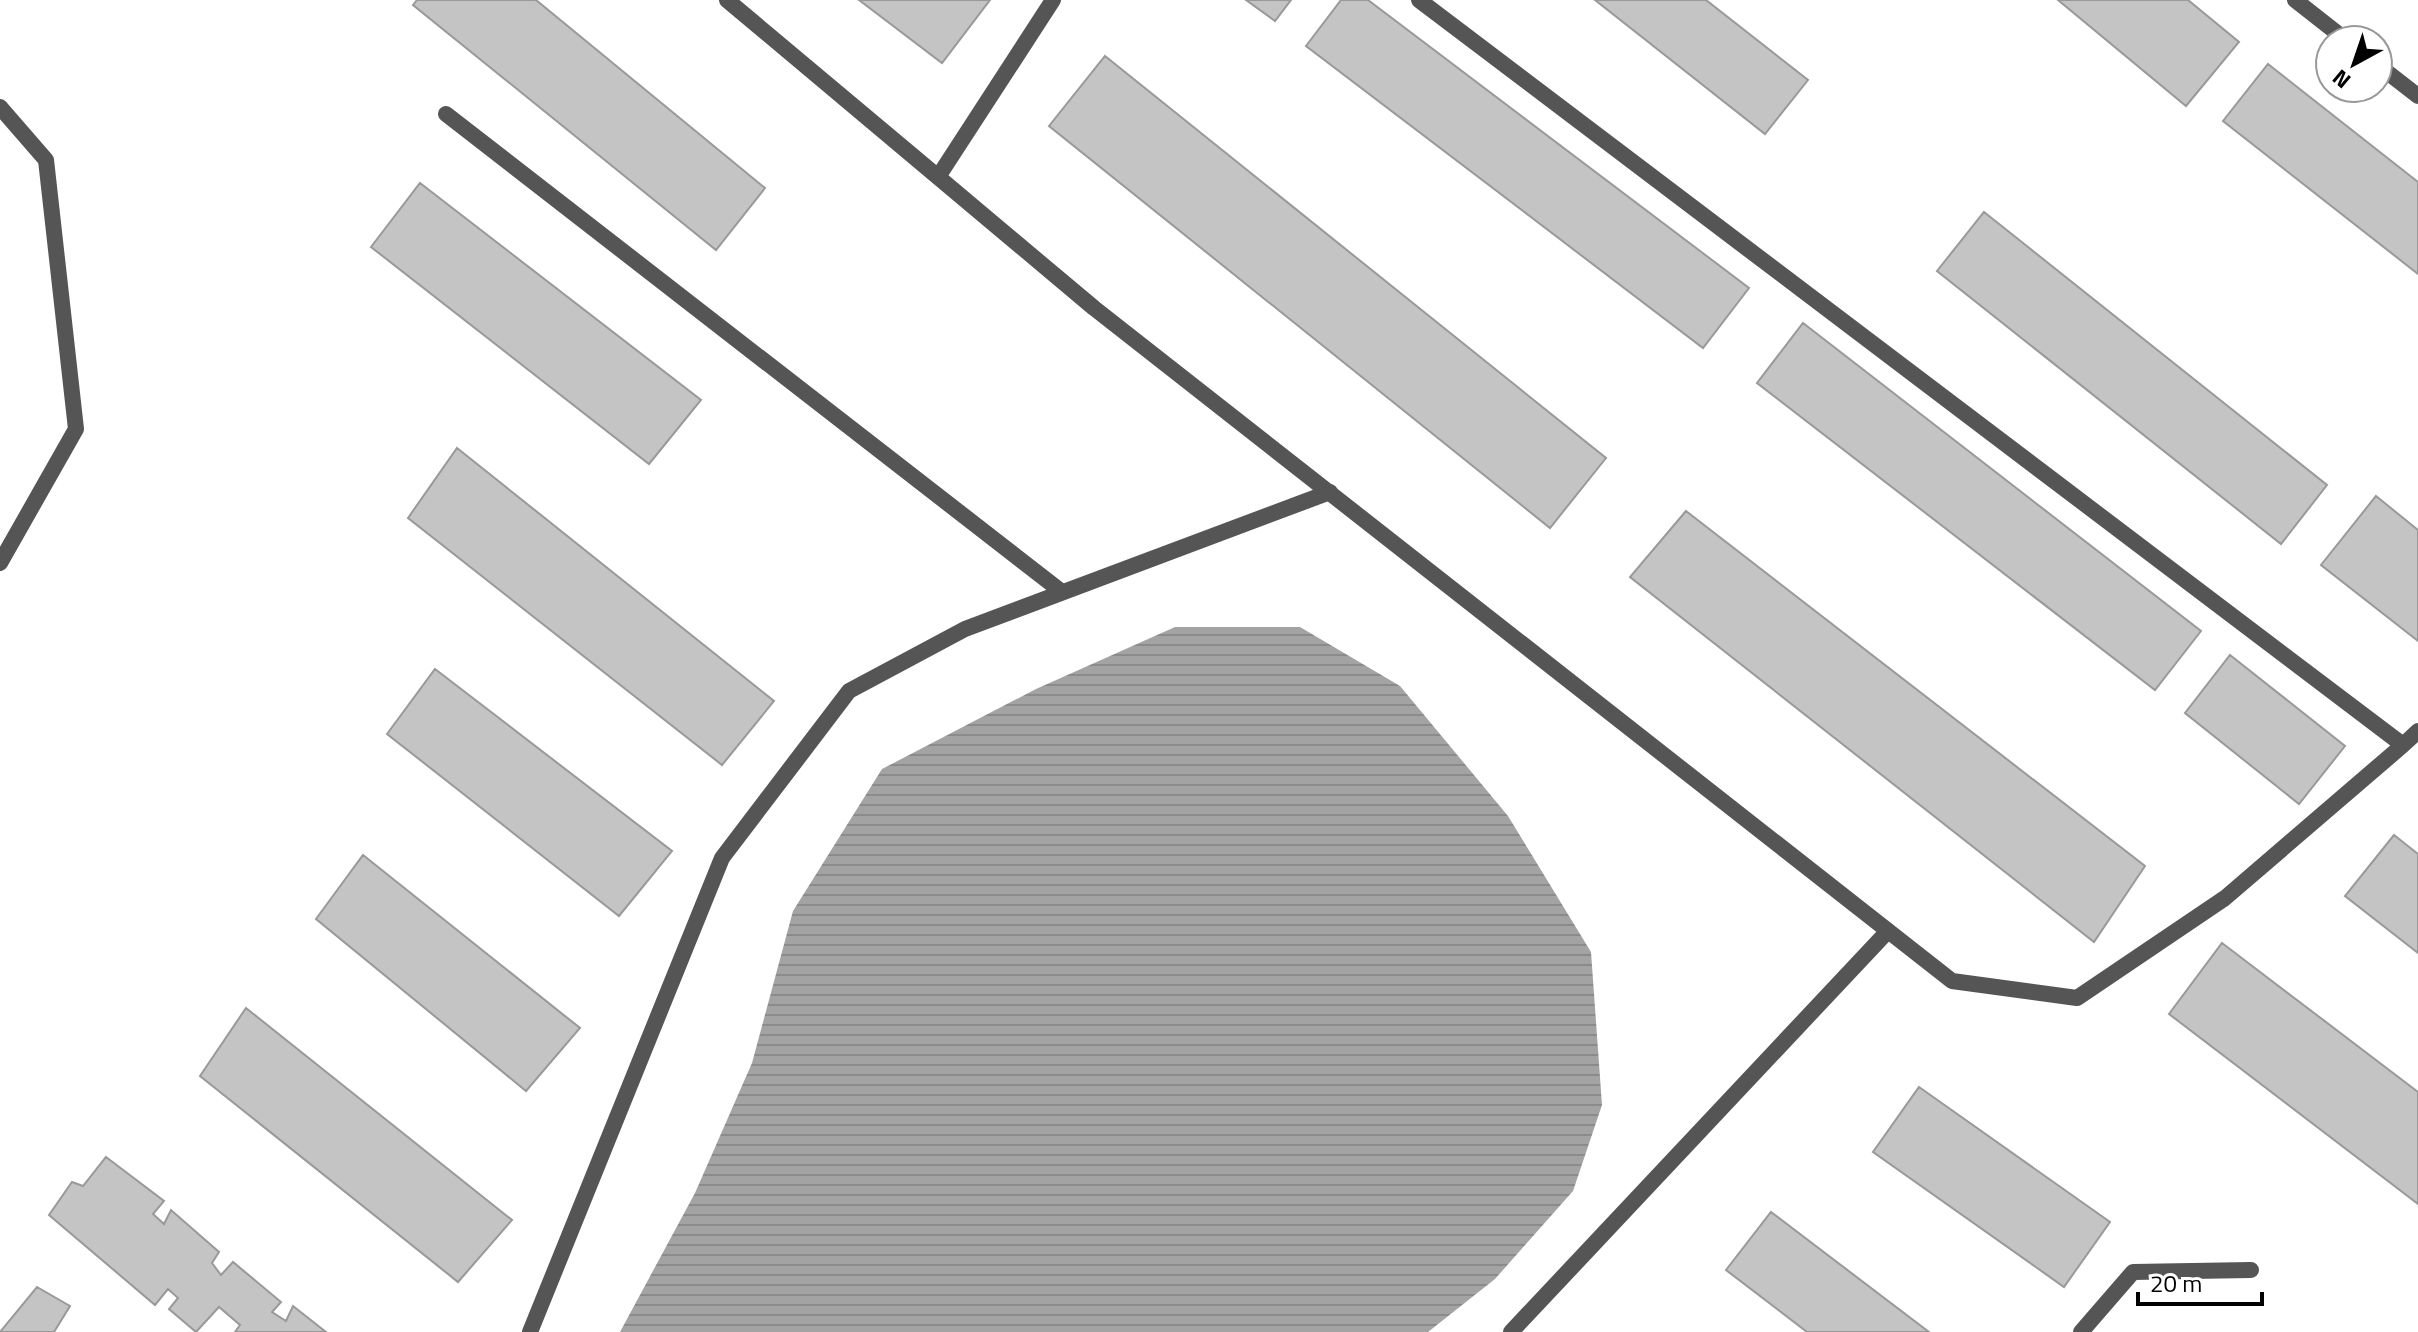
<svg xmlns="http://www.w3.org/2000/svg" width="2418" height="1332" font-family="'Titillium Web',sans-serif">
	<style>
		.water { fill: url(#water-rules) }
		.building { fill: #c4c4c4; stroke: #999; stroke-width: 2 }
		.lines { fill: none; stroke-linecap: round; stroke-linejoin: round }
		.service { stroke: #555; stroke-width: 16 }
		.minor { stroke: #555; stroke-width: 16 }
	</style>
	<defs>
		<pattern id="water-rules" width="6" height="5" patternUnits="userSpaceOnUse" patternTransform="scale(2)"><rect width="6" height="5" fill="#a3a3a3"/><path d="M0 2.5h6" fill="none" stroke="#8b8b8b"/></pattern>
	</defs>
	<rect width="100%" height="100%" fill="#fff"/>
	<path class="water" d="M1175,627H1300L1400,686L1508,816L1591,952L1602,1105L1573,1191L1495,1279L1428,1332H620L695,1193L752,1063L793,911L882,769L1036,689Z"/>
	<path class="building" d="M417,0H536L765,188L716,250L413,5Z
		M859,0H990L942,63Z
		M1246,0H1291L1275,21Z
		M1341,0H1368L1749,288L1703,348L1306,46Z
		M1595,0H1706L1808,80L1765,134Z
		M2058,0H2188L2239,42L2186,106Z
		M1105,56L1606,458L1550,528L1049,126Z
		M2268,64L2418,182V274L2223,121Z
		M420,183L701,400L649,464L371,247Z
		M1984,212L2327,485L2281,544L1937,271Z
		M1803,323L2201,631L2155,690L1757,383Z
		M457,448L774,701L722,765L408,518Z
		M2376,496L2418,530V641L2321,565Z
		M1686,511L2145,866L2094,942L1630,577Z
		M2230,655L2345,746L2299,804L2185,713Z
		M435,669L672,851L619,916L387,734Z
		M2394,835L2418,854V953L2345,896Z
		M363,855L580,1028L526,1091L316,919Z
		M2222,943L2418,1092V1204L2169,1014Z
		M246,1008L512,1220L458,1282L200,1076Z
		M1919,1087L2110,1222L2064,1287L1873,1152Z
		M106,1157L164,1201L153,1214L164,1224L171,1210L219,1252L212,1263L221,1275L233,1262L281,1302L272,1312L286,1321L293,1306L326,1332H235L240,1325L219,1307L196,1332L169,1309L178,1298L168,1289L155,1305L49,1215L72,1182L83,1186Z
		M1771,1212L1929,1332H1807L1726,1270Z
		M37,1287L70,1306L54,1332H0Z"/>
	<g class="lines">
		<path class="service" d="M2295,0L2346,40
			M2378,65L2418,96
			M446,114L1062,592
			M530,1332L722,858L849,691L965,629L1330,492
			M1511,1332L1888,931"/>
		<path class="minor" d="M727,0L938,177
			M1053,0L938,177L1094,308L1952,981L2077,998L2225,898L2403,745
			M1419,0L2403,745L2418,731
			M0,107L46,160L76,429L0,563
			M2081,1332L2133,1272L2251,1270"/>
	</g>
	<g transform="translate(2354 64) rotate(220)"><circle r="38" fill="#ffffff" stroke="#999999" stroke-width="2"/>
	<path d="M0-6L14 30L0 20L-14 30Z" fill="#000000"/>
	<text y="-12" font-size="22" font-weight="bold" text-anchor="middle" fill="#000000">N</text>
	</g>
	<path d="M2138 1292v12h124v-12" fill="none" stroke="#000000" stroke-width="4"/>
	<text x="2150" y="1292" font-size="24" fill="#000000" stroke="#ffffff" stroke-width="6" paint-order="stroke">20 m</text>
</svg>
